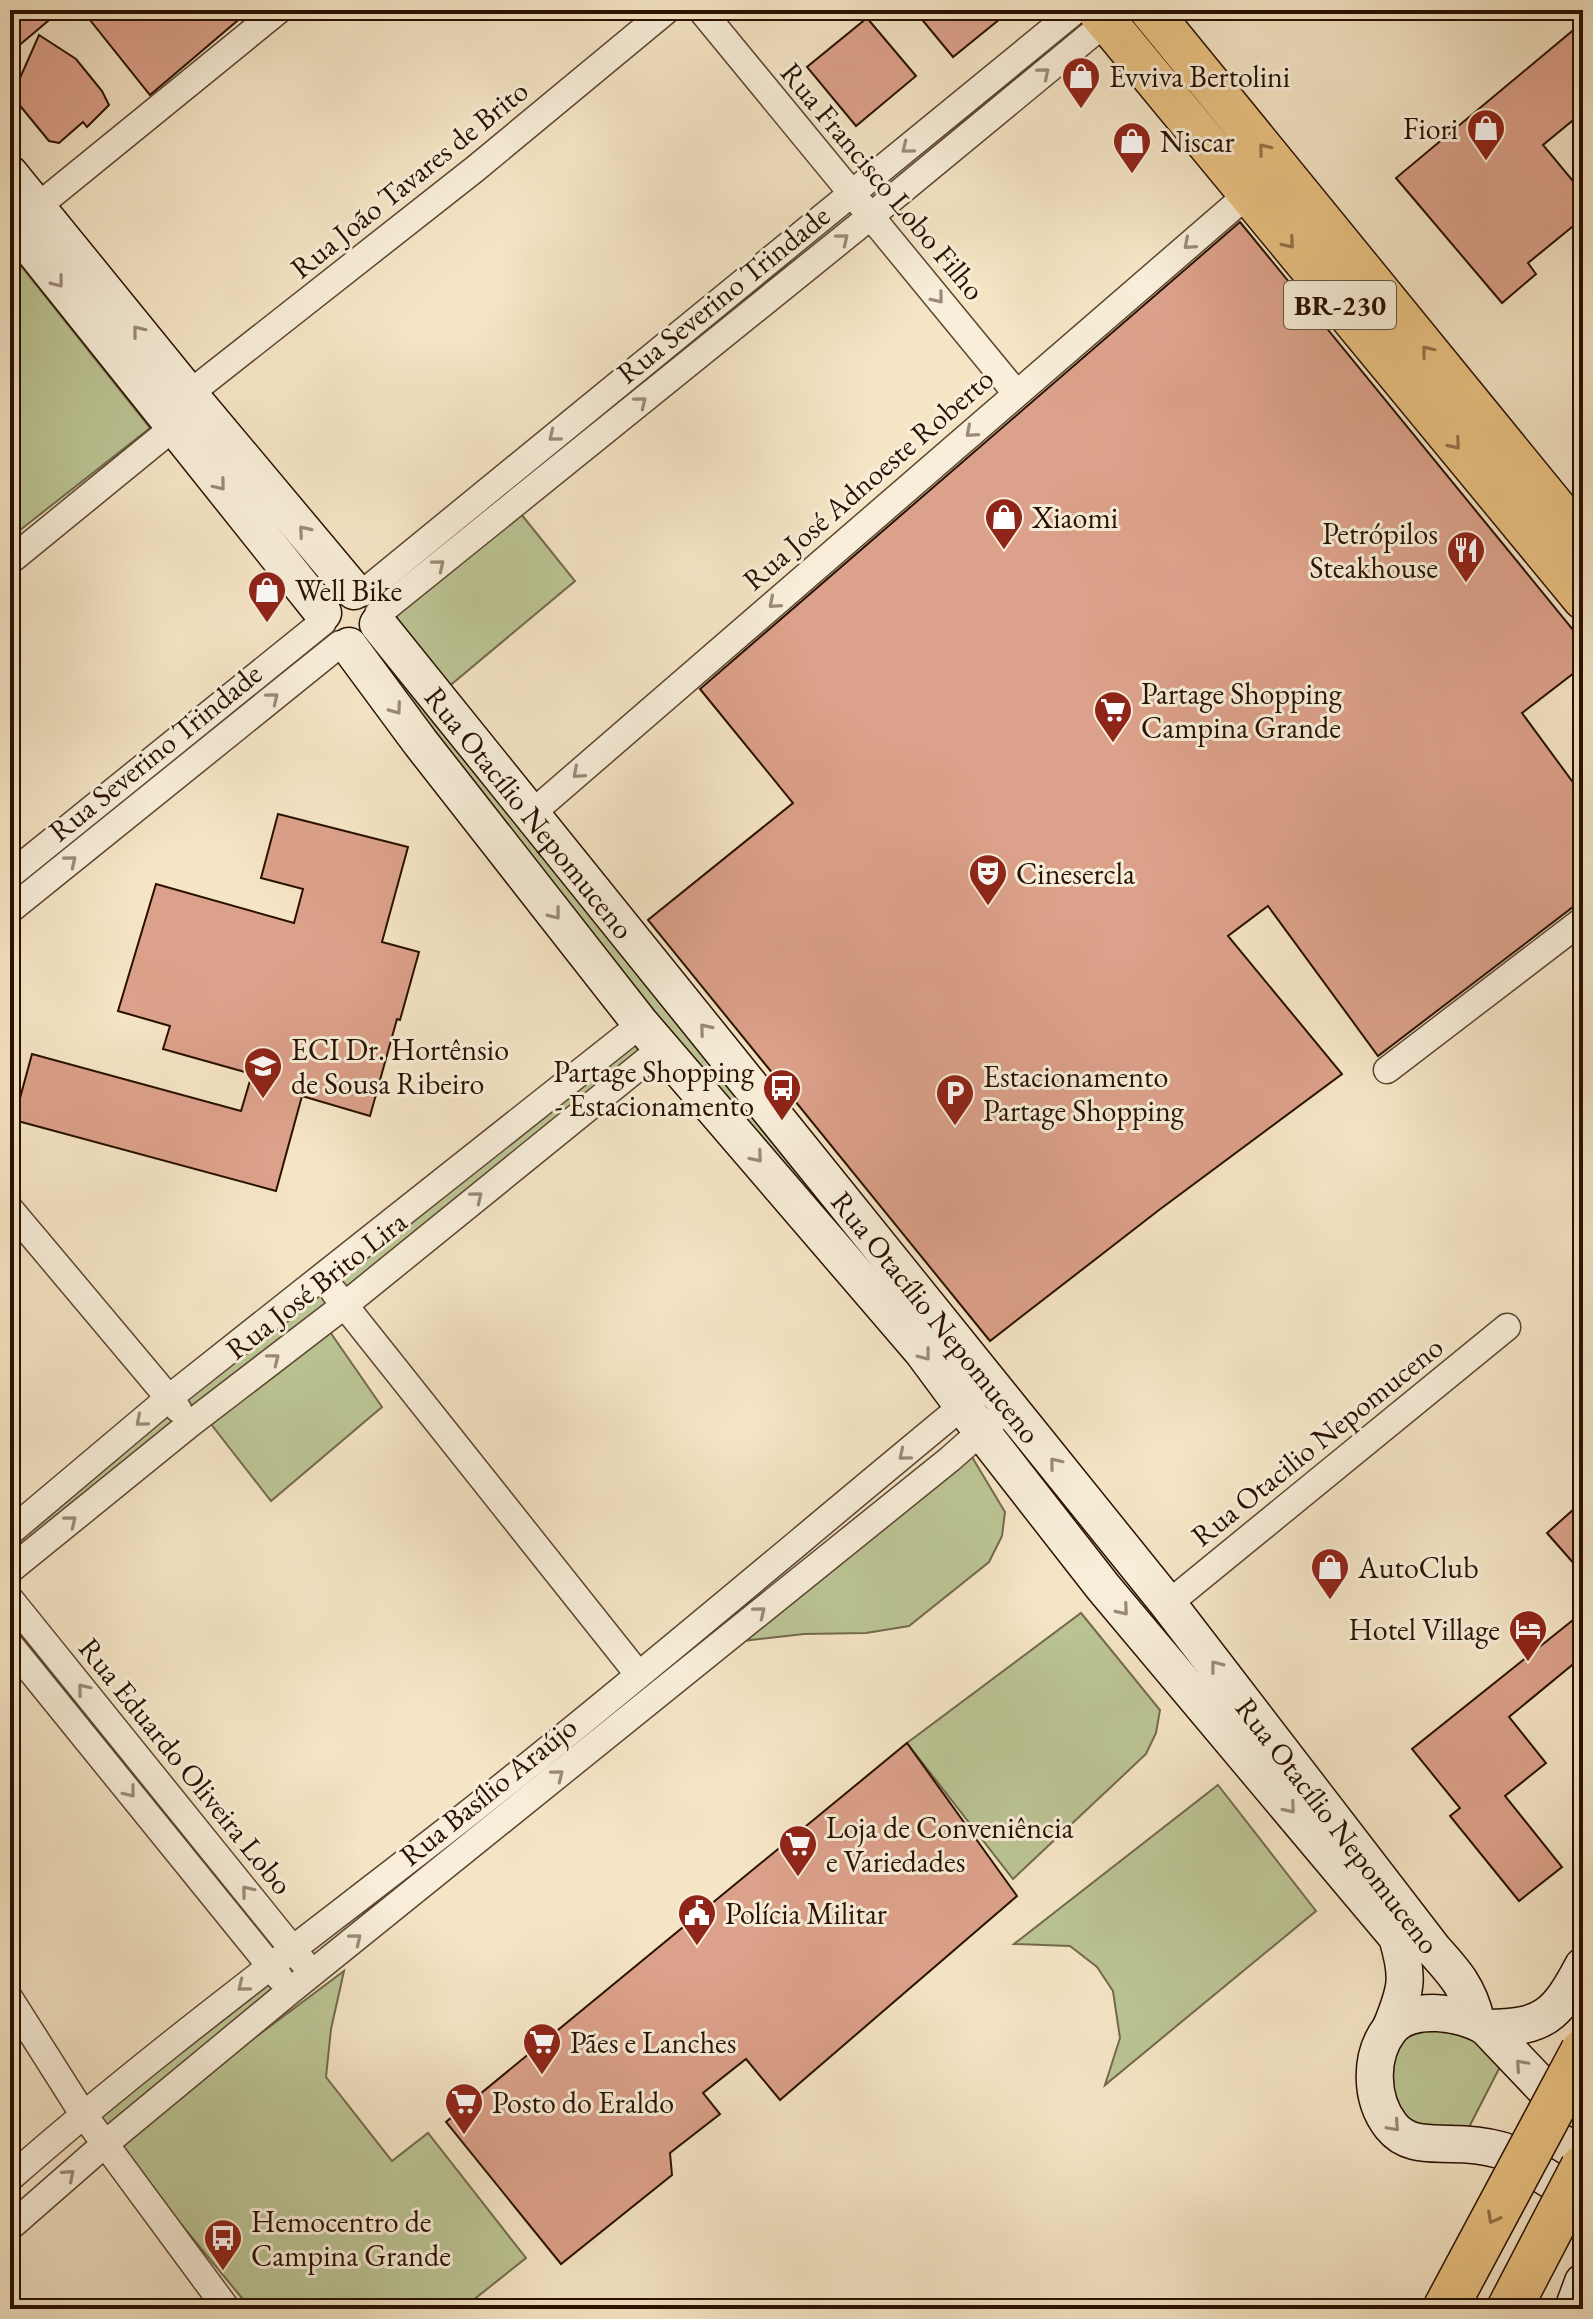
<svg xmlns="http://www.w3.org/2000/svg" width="1593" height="2319" font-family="'EB Garamond',serif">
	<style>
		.green { fill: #bcc595; stroke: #726a4b; stroke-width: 2 }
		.building { fill: #dca18a; stroke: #291001; stroke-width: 2 }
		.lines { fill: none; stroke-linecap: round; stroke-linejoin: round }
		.street-casing { stroke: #5c4532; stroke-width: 29 }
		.secondary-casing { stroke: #291001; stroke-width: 39 }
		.primary-casing { stroke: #291001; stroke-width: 43 }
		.street { stroke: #f8eed9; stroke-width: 26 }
		.secondary { stroke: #f8eed9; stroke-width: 36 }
		.primary { stroke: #eac282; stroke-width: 40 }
		.highway-bridge-casing { stroke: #291001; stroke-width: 47; stroke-linecap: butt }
		.highway-bridge { stroke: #eac282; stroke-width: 44 }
		.oneway { stroke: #9b8a78 }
		.oneway2 { stroke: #937248 }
		.labels { text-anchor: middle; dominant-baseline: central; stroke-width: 6; stroke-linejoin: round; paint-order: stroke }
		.shield { fill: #f8eed9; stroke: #675342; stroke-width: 2 }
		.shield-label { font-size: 28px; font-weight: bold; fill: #291001 }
		.poi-label { font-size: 30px; fill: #291001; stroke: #f8eed9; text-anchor: start }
		.street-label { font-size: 30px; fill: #291001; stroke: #f8eed9 }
	</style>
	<rect width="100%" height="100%" fill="#f5e5c5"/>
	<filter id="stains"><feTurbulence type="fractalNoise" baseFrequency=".0025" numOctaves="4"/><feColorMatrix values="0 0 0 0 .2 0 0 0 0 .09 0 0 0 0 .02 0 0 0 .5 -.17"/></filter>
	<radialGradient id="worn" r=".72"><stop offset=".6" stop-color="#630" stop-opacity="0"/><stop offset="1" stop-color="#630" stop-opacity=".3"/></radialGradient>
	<path class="green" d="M10,252L150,428L10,538Z
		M517,509L575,581L441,693L381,622Z
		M373,639L967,1366L951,1378L369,665V643Z
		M643,1029L658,1046L348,1297L331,1277Z
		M320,1286L337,1305L190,1416L173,1394Z
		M328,1329L382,1407L271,1501L207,1419Z
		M166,1406L182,1424L10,1565V1538Z
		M969,1452L1005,1512L1002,1536L989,1562L909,1626L866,1633L804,1634L733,1642Z
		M10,1607L280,1942L267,1954L10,1636Z
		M1081,1613L1160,1710L1156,1733L1146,1754L1013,1879L907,1743Z
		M1218,1785L1316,1911L1105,2085L1120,2038L1113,1991L1097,1967L1070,1946L1014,1944Z
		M344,1971L331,2029L326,2077L392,2161L428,2133L526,2258L462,2309H251L114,2143Z
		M271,1974L282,1988L105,2131L94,2119Z
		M1450,2021L1504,2059L1466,2133L1419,2135L1393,2110L1387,2051L1403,2031Z"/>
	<path class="building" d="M10,10H61L10,53Z
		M82,10H250L150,95Z
		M914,10H1011L953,57Z
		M867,18L916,76L856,126L807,67Z
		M1583,22V112L1543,145L1583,193V218L1528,263L1536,274L1502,303L1396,178Z
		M39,35L76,59L102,91L109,105L87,127L83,122L59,143L49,141L12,96Z
		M1240,222L1583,642V666L1522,713L1583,796V904L1573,907L1378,1056L1268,906L1228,936L1342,1074L1159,1210L990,1341L648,920L793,803L700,689Z
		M278,814L408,847L382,942L419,952L400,1020L397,1019L370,1116L302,1096L276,1191L14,1120L32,1054L241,1111L252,1074L163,1049L170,1026L118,1011L156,884L294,923L303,889L261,878Z
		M1583,1501V1574L1547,1533Z
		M1583,1612V1656L1509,1717L1546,1763L1505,1796L1562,1867L1519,1901L1450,1816L1460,1808L1412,1749Z
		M907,1743L1017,1896L780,2100L746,2059L703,2093L720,2114L670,2153L672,2175L561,2264L446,2122Z"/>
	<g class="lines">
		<g class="street-casing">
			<path id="street" d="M701,10L1016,393
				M37,207L279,10
				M189,394L475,169L667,10
				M10,561L174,427
				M363,593L1076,10
				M378,614L871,216L1106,22
				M531,814L1248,194
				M10,875L323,622
				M10,910L340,644
				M1387,1070L1583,920
				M10,1209L178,1409
				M334,1292L638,1674
				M10,1532L169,1398L641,1024
				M10,1570L190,1424L345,1305L662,1048
				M10,1599L303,1962
				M1168,1604L1507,1327
				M10,1645L280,1978
				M10,1999L83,2114L227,2309
				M10,2178C158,2048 316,1933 470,1812C642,1676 808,1533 977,1394
				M10,2227L105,2144L290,1991L950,1459L994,1420"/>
		</g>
		<g class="secondary-casing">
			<g id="secondary">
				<path d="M10,174L189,394L354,591"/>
				<path d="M10,221L323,613"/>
				<path id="s1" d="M378,624L1168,1604L1434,1950C1455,1973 1469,1989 1476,2020"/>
				<path d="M349,646L420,742L641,1024L922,1351L982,1432L1103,1587L1397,1937C1409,1977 1407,1988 1391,2027"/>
				<path d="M1487,2028C1544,2028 1557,2015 1583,1966"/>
				<path d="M1583,2112L1542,2086L1487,2028C1464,2012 1410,2004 1390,2029C1369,2056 1370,2099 1391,2126C1407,2146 1429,2143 1452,2144C1468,2144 1485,2146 1500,2150C1510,2152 1519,2160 1527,2165C1545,2177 1565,2188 1583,2201"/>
				<path d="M1573,2309L1583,2282"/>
			</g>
		</g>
		<g class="primary-casing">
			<path id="primary" d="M1097,10L1583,599
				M1150,10L1583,541"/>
		</g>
		<use href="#street" class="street"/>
		<use href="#secondary" class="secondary"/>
		<use href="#primary" class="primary"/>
		<g class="highway-bridge-casing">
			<path id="highway-bridge" d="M1445,2309L1583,2051
				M1509,2309L1583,2167"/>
		</g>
		<use href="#highway-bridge" class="highway-bridge"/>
	</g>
	<defs><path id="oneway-chevron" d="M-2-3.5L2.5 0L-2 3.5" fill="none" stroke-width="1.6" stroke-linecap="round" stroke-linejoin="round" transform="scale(2)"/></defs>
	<g class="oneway">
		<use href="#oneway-chevron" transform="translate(1044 73) rotate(-40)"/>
		<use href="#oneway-chevron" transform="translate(907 148) rotate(141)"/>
		<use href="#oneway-chevron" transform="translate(843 239) rotate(-39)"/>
		<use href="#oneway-chevron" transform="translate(1189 244) rotate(139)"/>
		<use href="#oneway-chevron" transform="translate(58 282) rotate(52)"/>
		<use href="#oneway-chevron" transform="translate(938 298) rotate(51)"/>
		<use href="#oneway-chevron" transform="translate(138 331) rotate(-129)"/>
		<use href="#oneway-chevron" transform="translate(641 402) rotate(-39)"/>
		<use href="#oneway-chevron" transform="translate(971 432) rotate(139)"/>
		<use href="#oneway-chevron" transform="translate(554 436) rotate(141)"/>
		<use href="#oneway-chevron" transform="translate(220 485) rotate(51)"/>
		<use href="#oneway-chevron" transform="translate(304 531) rotate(-130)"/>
		<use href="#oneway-chevron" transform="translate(439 565) rotate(-39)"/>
		<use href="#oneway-chevron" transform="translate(774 603) rotate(139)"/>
		<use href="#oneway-chevron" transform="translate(273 698) rotate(-39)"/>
		<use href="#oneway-chevron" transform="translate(396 709) rotate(54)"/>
		<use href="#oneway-chevron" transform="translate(578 773) rotate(139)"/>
		<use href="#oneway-chevron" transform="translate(71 861) rotate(-39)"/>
		<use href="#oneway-chevron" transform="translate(555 914) rotate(52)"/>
		<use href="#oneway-chevron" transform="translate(705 1029) rotate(-130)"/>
		<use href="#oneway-chevron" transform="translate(757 1157) rotate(50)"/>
		<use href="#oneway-chevron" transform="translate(477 1197) rotate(-39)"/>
		<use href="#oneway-chevron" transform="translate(925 1355) rotate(52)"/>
		<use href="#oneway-chevron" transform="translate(274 1359) rotate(-38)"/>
		<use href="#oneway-chevron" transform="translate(141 1421) rotate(140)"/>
		<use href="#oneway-chevron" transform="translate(904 1455) rotate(140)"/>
		<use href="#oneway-chevron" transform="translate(1055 1463) rotate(-129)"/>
		<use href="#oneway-chevron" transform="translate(71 1521) rotate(-39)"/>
		<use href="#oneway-chevron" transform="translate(1123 1610) rotate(50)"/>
		<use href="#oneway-chevron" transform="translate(760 1612) rotate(-39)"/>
		<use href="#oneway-chevron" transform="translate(1216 1666) rotate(-128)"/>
		<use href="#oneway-chevron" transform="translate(83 1689) rotate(-129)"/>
		<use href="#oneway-chevron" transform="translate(558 1775) rotate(-39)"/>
		<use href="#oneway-chevron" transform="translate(130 1792) rotate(51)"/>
		<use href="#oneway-chevron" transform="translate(1290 1808) rotate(50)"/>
		<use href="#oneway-chevron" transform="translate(247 1891) rotate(-129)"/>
		<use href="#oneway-chevron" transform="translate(356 1939) rotate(-39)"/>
		<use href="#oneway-chevron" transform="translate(243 1986) rotate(141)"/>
		<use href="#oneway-chevron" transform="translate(1521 2065) rotate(-132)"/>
		<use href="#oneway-chevron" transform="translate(1394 2126) rotate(48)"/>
		<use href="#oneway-chevron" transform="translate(69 2175) rotate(-41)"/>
	</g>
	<g class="oneway2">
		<use href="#oneway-chevron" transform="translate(1264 149) rotate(-129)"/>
		<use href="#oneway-chevron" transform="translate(1289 243) rotate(50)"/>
		<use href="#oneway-chevron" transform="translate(1427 351) rotate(-129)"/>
		<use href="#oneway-chevron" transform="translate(1455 444) rotate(50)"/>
		<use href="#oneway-chevron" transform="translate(1493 2218) rotate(118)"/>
	</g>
	<defs>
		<g id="shop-pin" transform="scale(2)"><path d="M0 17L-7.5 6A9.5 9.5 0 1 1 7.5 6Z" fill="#8f2418" stroke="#f8eed9"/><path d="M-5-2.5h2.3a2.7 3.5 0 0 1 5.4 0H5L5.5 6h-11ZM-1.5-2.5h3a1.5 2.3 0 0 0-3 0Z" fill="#fff"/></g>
		<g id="restaurant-pin" transform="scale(2)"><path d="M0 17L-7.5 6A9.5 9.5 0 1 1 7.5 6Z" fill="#8f2418" stroke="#f8eed9"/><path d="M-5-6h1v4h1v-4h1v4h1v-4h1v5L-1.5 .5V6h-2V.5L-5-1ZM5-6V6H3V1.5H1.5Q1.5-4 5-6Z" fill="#fff"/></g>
		<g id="supermarket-pin" transform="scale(2)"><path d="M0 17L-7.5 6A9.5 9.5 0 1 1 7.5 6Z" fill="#8f2418" stroke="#f8eed9"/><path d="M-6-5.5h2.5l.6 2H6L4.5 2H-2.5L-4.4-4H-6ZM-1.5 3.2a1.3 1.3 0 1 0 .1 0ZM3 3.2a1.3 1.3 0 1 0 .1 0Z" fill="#fff"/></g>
		<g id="theatre-pin" transform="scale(2)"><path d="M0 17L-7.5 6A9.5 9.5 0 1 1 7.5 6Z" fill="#8f2418" stroke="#f8eed9"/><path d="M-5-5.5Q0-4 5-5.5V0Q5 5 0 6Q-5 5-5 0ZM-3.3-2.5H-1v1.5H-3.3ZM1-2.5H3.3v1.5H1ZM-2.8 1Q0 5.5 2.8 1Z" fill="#fff"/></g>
		<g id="school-pin" transform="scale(2)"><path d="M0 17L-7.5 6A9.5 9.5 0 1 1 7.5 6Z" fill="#8f2418" stroke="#f8eed9"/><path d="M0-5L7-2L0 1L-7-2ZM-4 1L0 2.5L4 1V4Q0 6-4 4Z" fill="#fff"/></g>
		<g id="bus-pin" transform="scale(2)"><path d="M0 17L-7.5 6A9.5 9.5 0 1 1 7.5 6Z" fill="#8f2418" stroke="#f8eed9"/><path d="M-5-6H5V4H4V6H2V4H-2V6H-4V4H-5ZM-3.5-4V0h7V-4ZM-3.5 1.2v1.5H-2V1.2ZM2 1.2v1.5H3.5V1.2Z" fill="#fff"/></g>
		<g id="parking-pin" transform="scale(2)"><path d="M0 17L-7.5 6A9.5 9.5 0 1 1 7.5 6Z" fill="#8f2418" stroke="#f8eed9"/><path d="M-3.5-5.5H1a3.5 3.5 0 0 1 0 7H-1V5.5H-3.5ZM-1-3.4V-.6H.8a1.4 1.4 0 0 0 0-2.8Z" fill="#fff"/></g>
		<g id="hotel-pin" transform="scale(2)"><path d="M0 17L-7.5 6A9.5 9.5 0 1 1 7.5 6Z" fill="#8f2418" stroke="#f8eed9"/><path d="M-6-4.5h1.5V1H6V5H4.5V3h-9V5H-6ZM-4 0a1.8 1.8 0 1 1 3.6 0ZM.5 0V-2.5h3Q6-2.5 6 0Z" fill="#fff"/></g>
		<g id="civic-pin" transform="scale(2)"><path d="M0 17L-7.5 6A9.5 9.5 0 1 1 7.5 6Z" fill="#8f2418" stroke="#f8eed9"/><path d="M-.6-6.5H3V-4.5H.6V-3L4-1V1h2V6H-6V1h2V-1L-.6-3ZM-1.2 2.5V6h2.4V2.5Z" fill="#fff"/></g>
	</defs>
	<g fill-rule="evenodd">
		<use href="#shop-pin" x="1081" y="76"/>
		<use href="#shop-pin" x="1486" y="128"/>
		<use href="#shop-pin" x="1132" y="141"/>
		<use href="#shop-pin" x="1004" y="517"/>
		<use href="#restaurant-pin" x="1466" y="550"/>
		<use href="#shop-pin" x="267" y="590"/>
		<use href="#supermarket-pin" x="1113" y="710"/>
		<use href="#theatre-pin" x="988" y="873"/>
		<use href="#school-pin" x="263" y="1066"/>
		<use href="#bus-pin" x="782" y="1088"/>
		<use href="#parking-pin" x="955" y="1093"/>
		<use href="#shop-pin" x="1330" y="1567"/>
		<use href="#hotel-pin" x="1528" y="1629"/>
		<use href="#supermarket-pin" x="798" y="1844"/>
		<use href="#civic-pin" x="697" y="1913"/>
		<use href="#supermarket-pin" x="542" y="2042"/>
		<use href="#supermarket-pin" x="464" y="2102"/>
		<use href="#bus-pin" x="223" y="2238"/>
	</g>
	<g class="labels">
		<rect class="shield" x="1284" y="281" width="112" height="48" rx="6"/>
		<g class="shield-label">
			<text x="1340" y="305">BR-230</text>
		</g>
		<g class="poi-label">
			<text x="1109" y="76">Evviva Bertolini</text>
			<text x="1458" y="128" text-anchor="end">Fiori</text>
			<text x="1160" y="141">Niscar</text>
			<text x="1032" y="517">Xiaomi</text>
			<text x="1438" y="533" text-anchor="end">Petrópilos<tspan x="1438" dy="34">Steakhouse</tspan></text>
			<text x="295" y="590">Well Bike</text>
			<text x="1141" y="693">Partage Shopping<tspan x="1141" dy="34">Campina Grande</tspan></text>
			<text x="1016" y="873">Cinesercla</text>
			<text x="291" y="1049">ECI Dr. Hortênsio<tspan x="291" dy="34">de Sousa Ribeiro</tspan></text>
			<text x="754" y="1071" text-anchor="end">Partage Shopping<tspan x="754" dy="34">- Estacionamento</tspan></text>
			<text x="983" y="1076">Estacionamento<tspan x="983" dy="34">Partage Shopping</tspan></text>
			<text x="1358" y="1567">AutoClub</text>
			<text x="1500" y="1629" text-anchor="end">Hotel Village</text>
			<text x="826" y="1827">Loja de Conveniência<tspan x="826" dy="34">e Variedades</tspan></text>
			<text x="725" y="1913">Polícia Militar</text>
			<text x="570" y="2042">Pães e Lanches</text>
			<text x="492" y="2102">Posto do Eraldo</text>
			<text x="251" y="2221">Hemocentro de<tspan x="251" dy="34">Campina Grande</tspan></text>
		</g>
		<g class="street-label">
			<text transform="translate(409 179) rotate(-39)">Rua João Tavares de Brito</text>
			<text transform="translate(883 181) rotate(50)">Rua Francisco Lobo Filho</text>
			<text transform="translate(723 294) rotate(-39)">Rua Severino Trindade</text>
			<text transform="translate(868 479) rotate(-41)">Rua José Adnoeste Roberto</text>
			<text transform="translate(155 752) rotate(-39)">Rua Severino Trindade</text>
			<text stroke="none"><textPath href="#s1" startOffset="242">Rua Otacílio Nepomuceno</textPath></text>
			<text transform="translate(316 1285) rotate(-38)">Rua José Brito Lira</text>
			<text stroke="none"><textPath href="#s1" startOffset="890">Rua Otacílio Nepomuceno</textPath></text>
			<text transform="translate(1317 1441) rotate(-39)">Rua Otacilio Nepomuceno</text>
			<text transform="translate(186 1766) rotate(51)">Rua Eduardo Oliveira Lobo</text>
			<text transform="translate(488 1791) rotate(-39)">Rua Basílio Araújo</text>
			<text stroke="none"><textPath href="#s1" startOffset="1538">Rua Otacílio Nepomuceno</textPath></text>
		</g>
	</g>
	<rect width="1593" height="2319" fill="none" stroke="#f5e5c5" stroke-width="40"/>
	<rect x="12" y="12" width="1569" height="2295" fill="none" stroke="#291001" stroke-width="4"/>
	<rect x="20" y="20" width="1553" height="2279" fill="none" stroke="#291001" stroke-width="2"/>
	<rect width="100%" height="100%" filter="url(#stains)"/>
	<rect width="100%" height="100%" fill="url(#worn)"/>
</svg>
